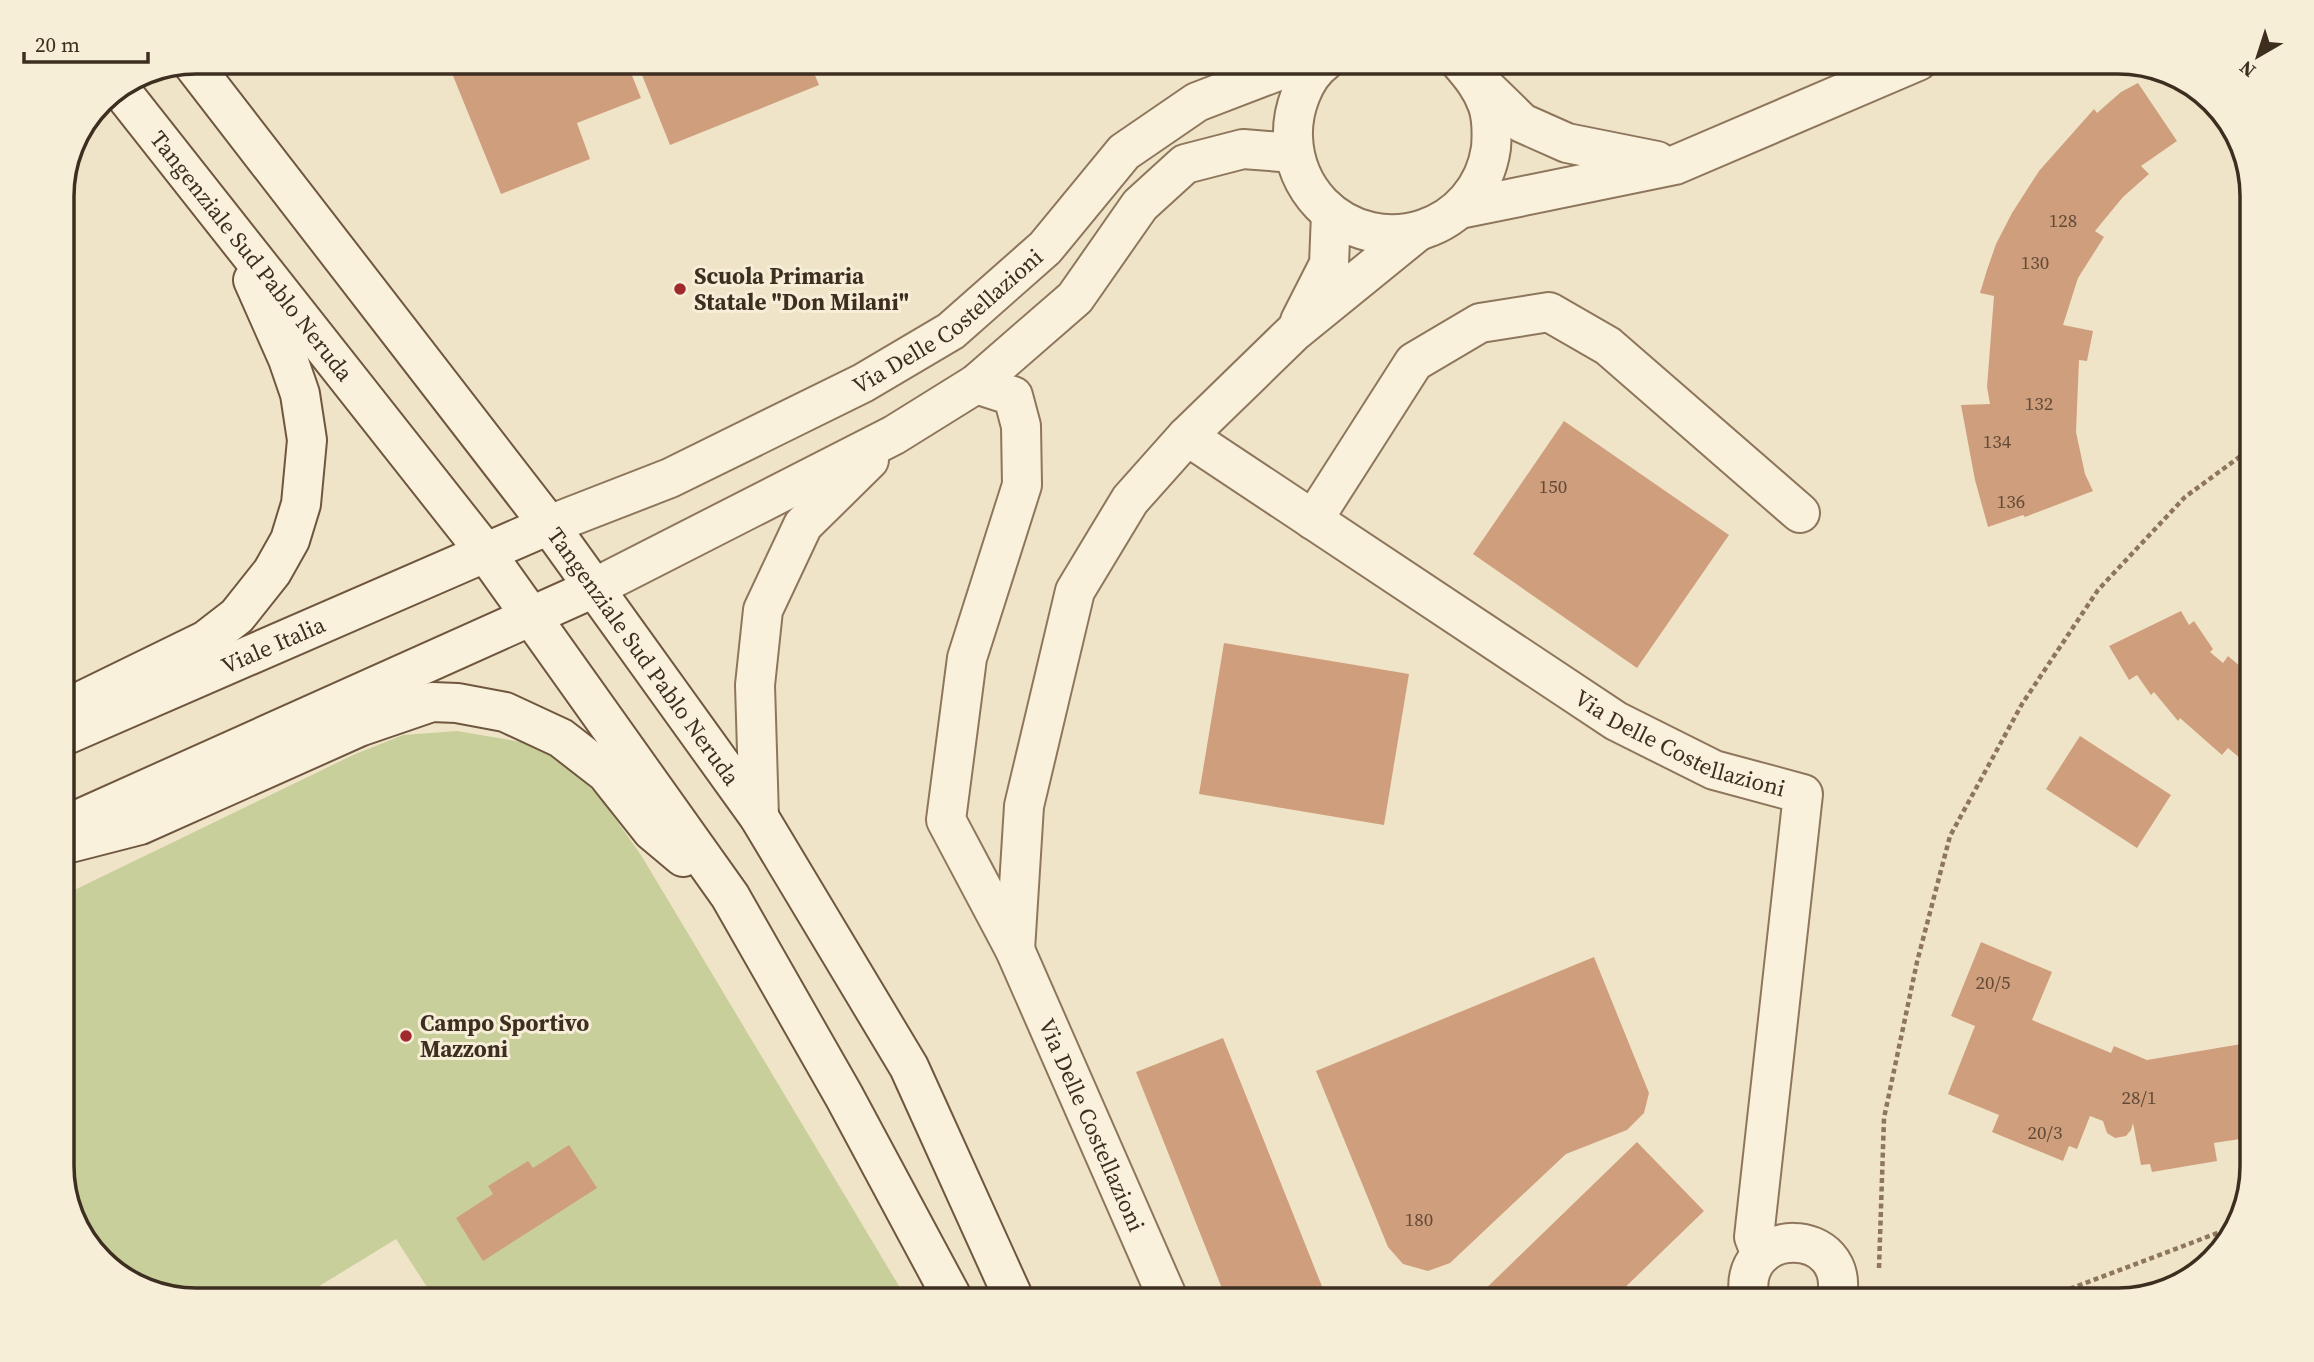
<svg xmlns="http://www.w3.org/2000/svg" width="2314" height="1362" font-family="'Source Serif 4',serif">
	<style>
		.green { fill: #c9cf9b }
		.building { fill: #cf9f7d }
		.lines { fill: none; stroke-linecap: round; stroke-linejoin: round }
		.street-casing { stroke: #8d765c; stroke-width: 42 }
		.secondary-casing { stroke: #6f573f; stroke-width: 42 }
		.path { stroke: #8d765c; stroke-width: 4.5; stroke-dasharray: 5 3.5; stroke-linecap: butt }
		.street { stroke: #faf1dc; stroke-width: 38 }
		.secondary { stroke: #faf1dc; stroke-width: 38 }
		.poi-dot { fill: #9e2a2b; stroke: #f7eed8; stroke-width: 2.5 }
		.labels { text-anchor: middle; dominant-baseline: central; stroke-width: 6; stroke-linejoin: round; paint-order: stroke }
		.number-label { font-size: 19px; fill: #624a37 }
		.street-label { font-size: 23px; fill: #3d2e20; stroke: #f7eed8 }
		.poi-label { font-size: 23px; font-weight: bold; fill: #3d2e20; stroke: #f7eed8; text-anchor: start }
		.rim { fill: none; stroke: #3d2e20; stroke-width: 3.5 }
	</style>
	<rect width="100%" height="100%" fill="#f0e4c8"/>
	<path class="green" d="M457,731L527,743L569,766L602,800L641,855L908,1301H436L396,1239L295,1301H195L128,1283L84,1241L62,1175V896L353,755L403,735Z"/>
	<path class="building" d="M447,61H809L819,85L670,145L640,70L631,73L641,98L577,123L590,159L501,194Z
		M2138,83L2177,141L2141,166L2149,174L2123,197L2095,231L2104,237L2078,278L2063,325L2093,331L2087,361L2079,360L2076,432L2085,474L2093,491L2025,517L2023,515L1988,527L1975,480L1961,405L1990,404L1987,387L1994,296L1980,293L1987,270L1996,244L2012,213L2039,171L2094,109L2097,113L2121,92Z
		M1564,421L1729,535L1637,668L1473,554Z
		M2181,611L2189,625L2194,621L2213,649L2210,652L2223,663L2228,656L2253,677V755L2246,763L2228,748L2222,755L2180,718L2178,721L2154,692L2151,695L2137,675L2129,680L2109,646Z
		M1224,643L1409,674L1384,825L1199,794Z
		M2080,736L2171,795L2137,848L2046,789Z
		M1981,942L2052,972L2032,1020L2111,1053L2114,1046L2147,1060L2253,1042V1137L2214,1143L2217,1161L2152,1172L2150,1164L2141,1165L2133,1123L2131,1130L2126,1136L2115,1138L2107,1133L2103,1121L2090,1116L2077,1149L2069,1146L2063,1161L1992,1132L1999,1115L1948,1094L1975,1026L1951,1016Z
		M1594,957L1649,1093L1644,1113L1627,1130L1566,1154L1450,1263L1428,1271L1403,1264L1388,1247L1316,1071Z
		M1223,1038L1327,1299L1323,1301H1227L1136,1072Z
		M1637,1142L1704,1211L1611,1301H1473Z
		M569,1145L597,1188L483,1261L456,1218L493,1194L488,1186L528,1161L533,1168Z"/>
	<g class="lines">
		<g class="street-casing">
			<g id="street">
				<path d="M1325,61C1303,77 1292,111 1293,137C1294,163 1303,185 1321,204C1379,263 1479,231 1491,148C1492,135 1492,119 1488,106C1482,88 1471,75 1459,61"/>
				<path d="M1481,83L1522,123L1567,143L1657,161"/>
				<path d="M1460,209L1675,165L1918,61"/>
				<path d="M1300,321L1329,264L1331,214"/>
				<path id="s1" d="M976,384L1013,396L1021,426L1022,485L967,658L946,820L1015,950L1169,1301"/>
				<path id="s2" d="M1187,436L1616,721L1714,770L1803,794L1754,1237L1761,1255"/>
				<path d="M1313,520L1414,362L1480,323L1549,312L1608,346L1800,513"/>
				<path id="s3" d="M549,525L670,478L863,383L951,331L1045,248L1124,152L1197,102L1304,61"/>
				<path d="M594,588L894,435L976,384L1075,298L1140,205L1185,164L1243,149L1294,153"/>
				<path d="M759,817L755,685L763,610L803,525L869,460"/>
				<path d="M1015,950L1024,806L1075,591L1130,500L1187,436L1294,332L1417,232"/>
				<path d="M1750,1301C1733,1223 1855,1224 1836,1301"/>
			</g>
		</g>
		<g class="secondary-casing">
			<g id="secondary">
				<path id="s4" d="M191,62L549,525L759,817L909,1067L1015,1301"/>
				<path id="s5" d="M119,88L486,553L730,896L844,1096L954,1301"/>
				<path d="M62,724L77,703L206,640L237,616L272,572L290,540L301,504L307,440L300,394L288,359L253,280"/>
				<path id="s6" d="M66,735L549,525"/>
				<path d="M66,825L594,588"/>
				<path d="M62,845L140,825L359,727L432,702L457,703L505,712L561,738L606,773L652,831L683,857"/>
			</g>
		</g>
		<path class="path" d="M1879,1268L1884,1118L1917,962L1950,836L2022,704L2098,590L2185,497L2253,447
			M2038,1301L2228,1229H2236"/>
		<use href="#street" class="street"/>
		<use href="#secondary" class="secondary"/>
	</g>
	<g class="poi-dot">
		<circle cx="680" cy="289" r="7"/>
		<circle cx="406" cy="1036" r="7"/>
	</g>
	<g class="labels">
		<g class="number-label">
			<text x="2063" y="220">128</text>
			<text x="2035" y="262">130</text>
			<text x="2039" y="403">132</text>
			<text x="1997" y="441">134</text>
			<text x="1553" y="486">150</text>
			<text x="2011" y="501">136</text>
			<text x="1993" y="982">20/5</text>
			<text x="2139" y="1097">28/1</text>
			<text x="2045" y="1132">20/3</text>
			<text x="1419" y="1219">180</text>
		</g>
		<g class="street-label">
			<text stroke="none"><textPath href="#s5" startOffset="214">Tangenziale Sud Pablo Neruda</textPath></text>
			<text stroke="none"><textPath href="#s3" startOffset="450">Via Delle Costellazioni</textPath></text>
			<text stroke="none"><textPath href="#s6" startOffset="226">Viale Italia</textPath></text>
			<text stroke="none"><textPath href="#s4" startOffset="747">Tangenziale Sud Pablo Neruda</textPath></text>
			<text stroke="none"><textPath href="#s2" startOffset="583">Via Delle Costellazioni</textPath></text>
			<text stroke="none"><textPath href="#s1" startOffset="812">Via Delle Costellazioni</textPath></text>
		</g>
		<g class="poi-label">
			<text x="694" y="276">Scuola Primaria<tspan x="694" dy="26">Statale "Don Milani"</tspan></text>
			<text x="420" y="1023">Campo Sportivo<tspan x="420" dy="26">Mazzoni</tspan></text>
		</g>
	</g>
	<path d="M0 0H2314V1362H0ZM196 74H2118A122 122 0 0 1 2240 196V1166A122 122 0 0 1 2118 1288H196A122 122 0 0 1 74 1166V196A122 122 0 0 1 196 74Z" fill="#f7eed8" fill-rule="evenodd"/>
	<path class="rim" d="M196 74H2118A122 122 0 0 1 2240 196V1166A122 122 0 0 1 2118 1288H196A122 122 0 0 1 74 1166V196A122 122 0 0 1 196 74Z"/>
	<g transform="translate(2258 56) rotate(219)" stroke="#f7eed8" stroke-width="5" paint-order="stroke">
	<path d="M0-5L12 26L0 18L-12 26Z" fill="#3d2e20"/>
	<text y="-10" font-size="19" font-weight="bold" text-anchor="middle" fill="#3d2e20">N</text>
	</g>
	<path d="M24 52v10h124v-10" fill="none" stroke="#3d2e20" stroke-width="3.5"/>
	<text x="35" y="52" font-size="21" fill="#3d2e20" stroke="#f7eed8" stroke-width="5" paint-order="stroke">20 m</text>
</svg>
